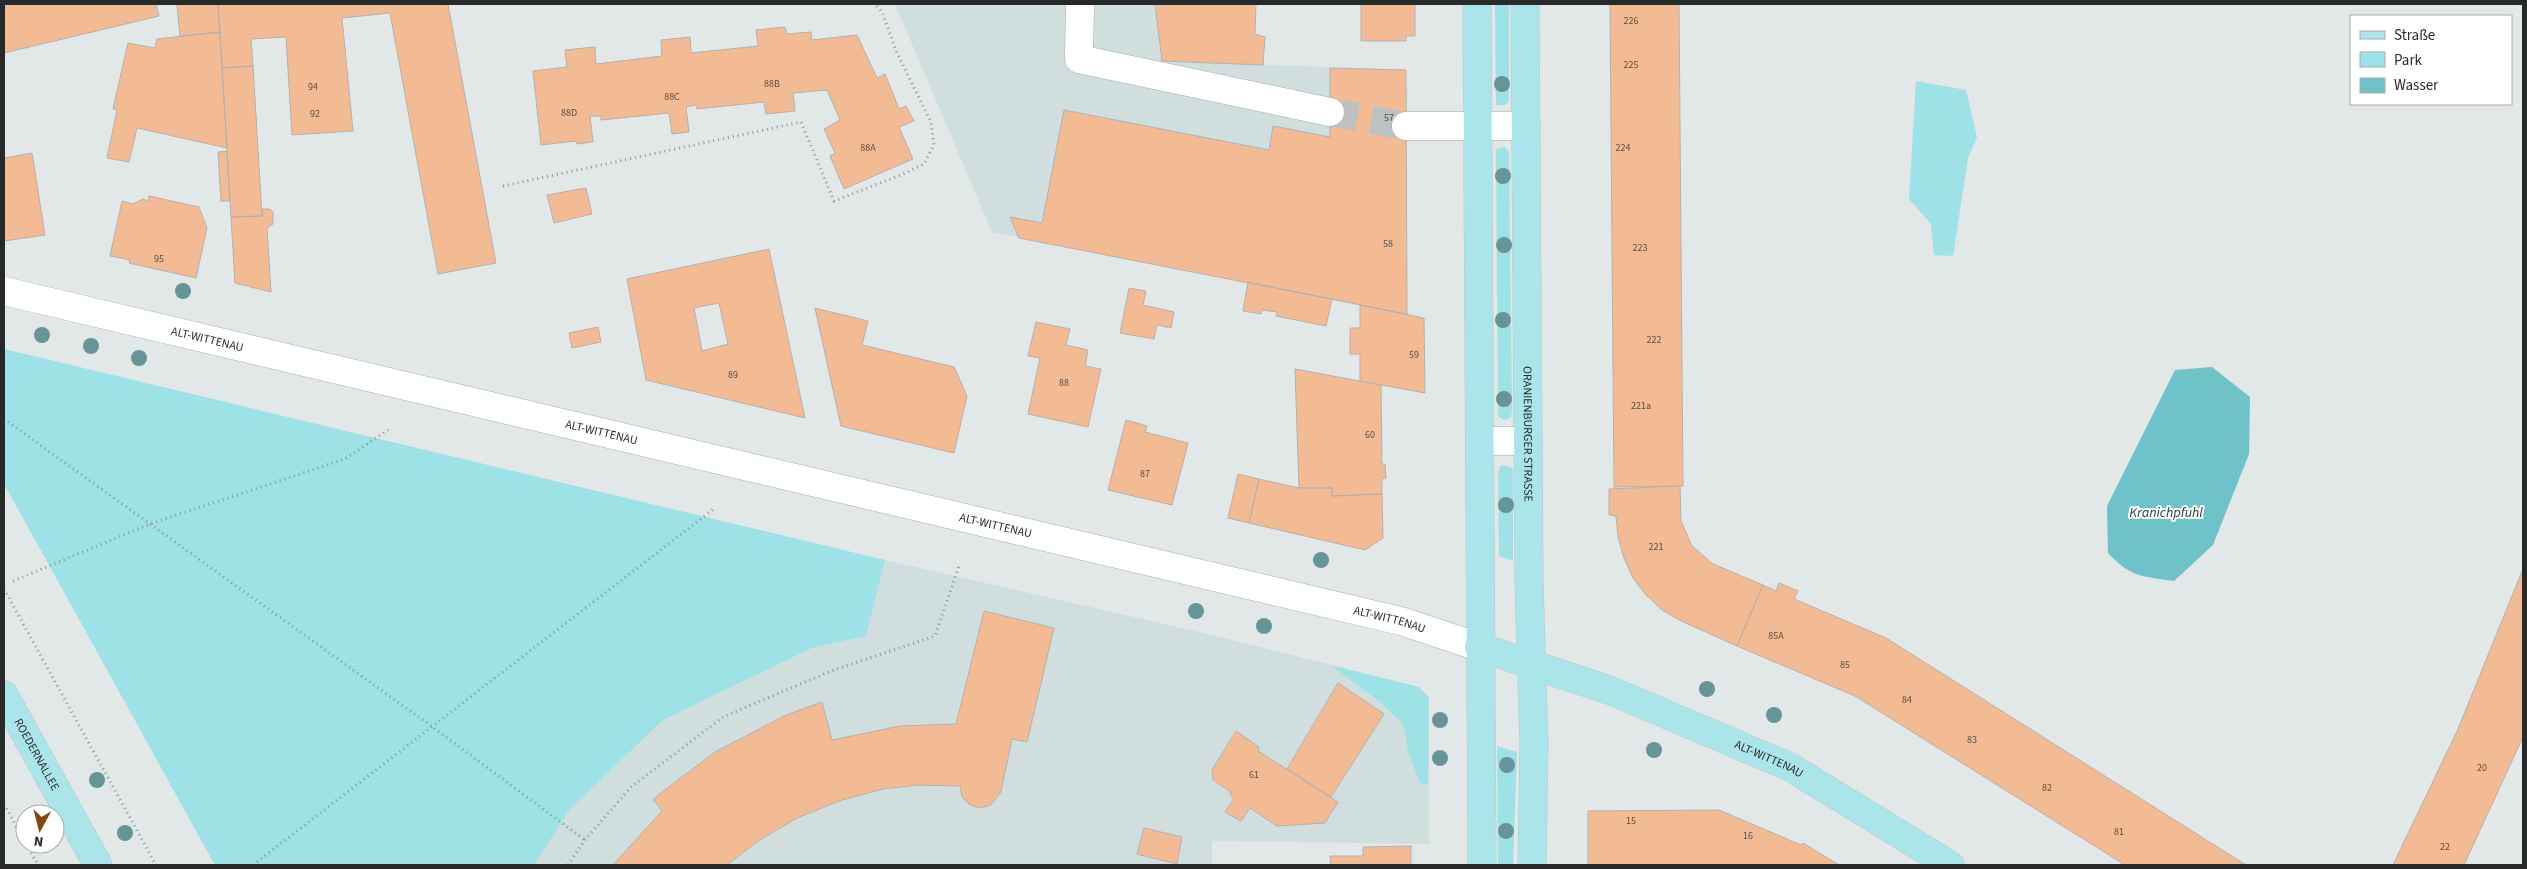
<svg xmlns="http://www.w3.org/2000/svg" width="2527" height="869" font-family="'Source Sans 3',sans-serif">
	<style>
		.built { fill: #d0dede }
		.green { fill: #9ce2e6 }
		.water { fill: #6dc3c8 }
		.building { fill: #f3bb94; stroke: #b5b1ae; fill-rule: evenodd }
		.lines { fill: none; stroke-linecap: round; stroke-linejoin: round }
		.minor-tunnel { stroke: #bdc1c2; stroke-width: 28; stroke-dasharray: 28 14; stroke-linecap: butt }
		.minor-casing { stroke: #a8adad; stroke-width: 29 }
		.major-casing { stroke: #c3c3c3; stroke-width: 29 }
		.path { stroke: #929696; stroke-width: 3; stroke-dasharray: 1 4; stroke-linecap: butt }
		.minor { stroke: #fff; stroke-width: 28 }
		.major { stroke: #aae6e9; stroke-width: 28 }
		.tree { fill: #669598 }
		.labels { text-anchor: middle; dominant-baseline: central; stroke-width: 4; stroke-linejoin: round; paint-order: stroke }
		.number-label { font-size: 10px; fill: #5b4e44 }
		.street-label { font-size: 12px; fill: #282a2a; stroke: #fff }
		.water-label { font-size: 14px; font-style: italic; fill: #1c4446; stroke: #fff }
	</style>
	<rect width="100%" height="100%" fill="#e2e7e8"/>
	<path class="built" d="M895,4H1155L1162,61L1406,70L1332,299L992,232Z
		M885,560L1208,634L1419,687L1429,698V844L1212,841V865H534L570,809L663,720L812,648L866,636Z"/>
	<path class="green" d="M1495,4H1509V100L1506,105H1496Z
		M1916,81L1966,90L1977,137L1968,158L1953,256L1934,255L1931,224L1909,199Z
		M1505,147L1509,152L1512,410L1511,418L1504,420L1498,416L1496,151L1497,148Z
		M4,349L885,560L866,636L812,648L663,720L570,809L534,865H215L4,484Z
		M1501,465L1511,467L1513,471V561L1499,556L1498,472Z
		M1330,665L1419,687L1429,698L1428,785L1420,783L1408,752L1405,730L1401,722L1379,701Z
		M1497,746L1517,752L1513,865H1498Z"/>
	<path class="water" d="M2212,367L2250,397L2249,454L2213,545L2174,581C2141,576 2132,578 2108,553L2107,506L2175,370Z"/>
	<path class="building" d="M4,4H156L159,16L4,53Z
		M177,4H218L220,32L180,36Z
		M218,4H448L496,263L438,274L390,13L342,18L353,131L292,135L286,37L251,39L253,66L222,68Z
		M1155,4H1256L1255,34L1265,37L1263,65L1162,61Z
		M1361,4H1415V36H1406V41H1361Z
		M1610,4H1679L1683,486L1614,487Z
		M785,27L787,34L811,32L812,40L857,35L877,78L885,74L899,109L906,106L914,121L899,127L913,159L844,189L830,156L835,153L824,129L840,120L827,90L793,93L795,111L766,114L764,102L697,109L696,105L686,107L689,132L672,134L669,113L601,120V116H590L593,142L577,144L576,141L541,145L533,71L567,67L565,50L595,47L596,64L662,56L661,40L690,37L691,53L758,46L756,30Z
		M220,32L227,148L137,128L129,162L107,158L117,110L113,109L128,43L155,48L157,39Z
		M253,66L262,216L231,217L222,68Z
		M1330,68L1406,70L1407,314L1019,238L1010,217L1042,223L1064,110L1269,150L1273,126L1330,137Z
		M227,151L230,201H221L218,152Z
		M32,153L45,235L4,241V158Z
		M586,188L592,214L554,223L547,195Z
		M149,196L199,207L207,228L196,278L129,263L130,260L110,256L122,201L133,204L143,199L148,201Z
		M262,209H270L273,212V224L267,228L271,292L235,283L231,217L262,216Z
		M769,249L805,418L646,380L627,279ZM719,303L728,344L702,351L694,308Z
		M1248,282L1332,299L1326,326L1276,316L1277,312L1262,310L1261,314L1243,311Z
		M1129,288L1146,291L1143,305L1174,312L1171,328L1157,325L1154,339L1120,333Z
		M1360,305L1424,318L1425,393L1360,381V354H1350V328H1360Z
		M815,308L868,321L862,345L954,367L967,396L954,453L841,426Z
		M1036,322L1070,329L1066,345L1088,350L1085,366L1101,369L1088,427L1028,414L1040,358L1028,356Z
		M598,327L601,342L572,348L569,333Z
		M1295,369L1381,385L1382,464H1385L1386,478H1382V494L1332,496V488H1299Z
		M1126,420L1147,426L1145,432L1188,443L1172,505L1108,490Z
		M1238,474L1259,479L1249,523L1228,518Z
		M1259,479L1299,488H1332V496L1382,494L1383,538L1365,550L1249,523Z
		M1680,486L1681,521L1692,546L1713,564L1763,585L1737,646L1681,621L1662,610L1646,595L1633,578L1624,558L1618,537L1616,516L1609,515V489Z
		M2523,569V737L2464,865H2393L2458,729Z
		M1779,583L1798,591L1794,599L1886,638L2246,865H2125L1855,696L1737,646L1763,585L1776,591Z
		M984,611L1054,628L1027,742L1012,739L1001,792L991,805L981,808L970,805L962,797L960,786L918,785L883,789L842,800L797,818L758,841L727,865H613L662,811L653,799L715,752L786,715L822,702L832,740L900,726L956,724Z
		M1338,683L1384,714L1331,797L1287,769Z
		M1236,731L1259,747L1258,751L1338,802L1325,823L1277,826L1250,808L1241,821L1225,812L1234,798L1230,795L1231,792L1213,780L1212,770Z
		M1719,810L1801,845L1803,843L1839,865H1588V811Z
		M1144,828L1182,837L1177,864L1137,854Z
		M1411,846V865H1331L1330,856H1363V847Z"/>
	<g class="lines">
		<path class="minor-tunnel" d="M1330,112L1406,126"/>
		<g class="minor-casing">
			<g id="minor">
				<path d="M1080,4L1079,59L1330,112"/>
				<path d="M1406,126H1526"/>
				<path id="s1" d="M4,291L1401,621L1479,647"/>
				<path d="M1480,441H1528"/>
			</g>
		</g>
		<g class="major-casing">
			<g id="major">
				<path d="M1477,4L1482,865"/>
				<path id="s2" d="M1525,4L1529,582L1534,745L1532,865"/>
				<path id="s3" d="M1479,647L1609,690L1790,767L1950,865"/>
				<path id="s4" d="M4,695L98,865"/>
			</g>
		</g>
		<path class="path" d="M503,186L801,122L834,201L901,175L924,164L934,145L931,122L897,53L882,12L875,4
			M4,419L431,726L585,840
			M13,581L150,524L345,459L388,430
			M4,589L156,865
			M4,804L25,842
			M26,844L38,865
			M253,865L715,508
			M568,865L585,840L631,787L723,717L831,671L935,636L959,566"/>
		<use href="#minor" class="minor"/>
		<use href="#major" class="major"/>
	</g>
	<g class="tree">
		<circle cx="1502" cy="84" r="8"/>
		<circle cx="1503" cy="176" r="8"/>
		<circle cx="1504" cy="245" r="8"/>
		<circle cx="183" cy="291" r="8"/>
		<circle cx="1503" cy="320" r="8"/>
		<circle cx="42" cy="335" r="8"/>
		<circle cx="91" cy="346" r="8"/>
		<circle cx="139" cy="358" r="8"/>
		<circle cx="1504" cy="399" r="8"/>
		<circle cx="1506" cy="505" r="8"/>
		<circle cx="1321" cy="560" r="8"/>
		<circle cx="1196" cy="611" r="8"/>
		<circle cx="1264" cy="626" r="8"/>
		<circle cx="1707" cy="689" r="8"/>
		<circle cx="1774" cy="715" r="8"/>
		<circle cx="1440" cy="720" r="8"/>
		<circle cx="1654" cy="750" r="8"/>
		<circle cx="1440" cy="758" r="8"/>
		<circle cx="1507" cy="765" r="8"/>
		<circle cx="97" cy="780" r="8"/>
		<circle cx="1506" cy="831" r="8"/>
		<circle cx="125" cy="833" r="8"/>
	</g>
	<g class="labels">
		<g class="number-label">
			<text x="1631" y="21">226</text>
			<text x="1631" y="65">225</text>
			<text x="772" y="84">88B</text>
			<text x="313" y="87">94</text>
			<text x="672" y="97">88C</text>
			<text x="569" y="113">88D</text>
			<text x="315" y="114">92</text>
			<text x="1389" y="118">57</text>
			<text x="868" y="148">88A</text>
			<text x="1623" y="148">224</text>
			<text x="1388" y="244">58</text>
			<text x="1640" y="248">223</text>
			<text x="159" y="259">95</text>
			<text x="1654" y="340">222</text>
			<text x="1414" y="355">59</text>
			<text x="733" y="375">89</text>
			<text x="1064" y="383">88</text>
			<text x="1641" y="406">221a</text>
			<text x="1370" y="435">60</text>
			<text x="1145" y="474">87</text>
			<text x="1656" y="547">221</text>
			<text x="1776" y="636">85A</text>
			<text x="1845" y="665">85</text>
			<text x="1907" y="700">84</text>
			<text x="1972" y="740">83</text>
			<text x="2482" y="768">20</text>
			<text x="1254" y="775">61</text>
			<text x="2047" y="788">82</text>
			<text x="1631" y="821">15</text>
			<text x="2119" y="832">81</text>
			<text x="1748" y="836">16</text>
			<text x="2445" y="847">22</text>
		</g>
		<g class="street-label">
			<text stroke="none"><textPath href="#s1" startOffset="209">ALT-WITTENAU</textPath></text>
			<text stroke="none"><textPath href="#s1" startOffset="614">ALT-WITTENAU</textPath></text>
			<text stroke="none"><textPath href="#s2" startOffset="430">ORANIENBURGER STRASSE</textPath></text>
			<text stroke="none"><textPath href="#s1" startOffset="1019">ALT-WITTENAU</textPath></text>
			<text stroke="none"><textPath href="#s1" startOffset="1424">ALT-WITTENAU</textPath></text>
			<text stroke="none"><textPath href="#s4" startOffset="68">ROEDERNALLEE</textPath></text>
			<text stroke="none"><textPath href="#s3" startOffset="311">ALT-WITTENAU</textPath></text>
		</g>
		<g class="water-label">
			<text x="2166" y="513">Kranichpfuhl</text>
		</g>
	</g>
	<rect width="2527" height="869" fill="none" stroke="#282a2a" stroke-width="10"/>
	<rect x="2350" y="15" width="162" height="90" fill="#ffffff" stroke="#a9aaaa"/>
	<rect x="2360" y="31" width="25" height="8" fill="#aae6e9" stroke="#a9aaaa"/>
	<text x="2394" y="40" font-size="15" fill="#282a2a">Straße</text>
	<rect x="2360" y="52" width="25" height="15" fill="#9ce2e6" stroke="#a9aaaa"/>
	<text x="2394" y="65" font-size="15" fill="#282a2a">Park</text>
	<rect x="2360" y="78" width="25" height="15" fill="#6dc3c8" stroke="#a9aaaa"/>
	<text x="2394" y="90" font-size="15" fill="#282a2a">Wasser</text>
	<g transform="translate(40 829) rotate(187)"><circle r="24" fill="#ffffff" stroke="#a9aaaa"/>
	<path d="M0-4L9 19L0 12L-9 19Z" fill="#85460a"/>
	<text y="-8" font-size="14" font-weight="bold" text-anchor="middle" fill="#282a2a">N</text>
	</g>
</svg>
